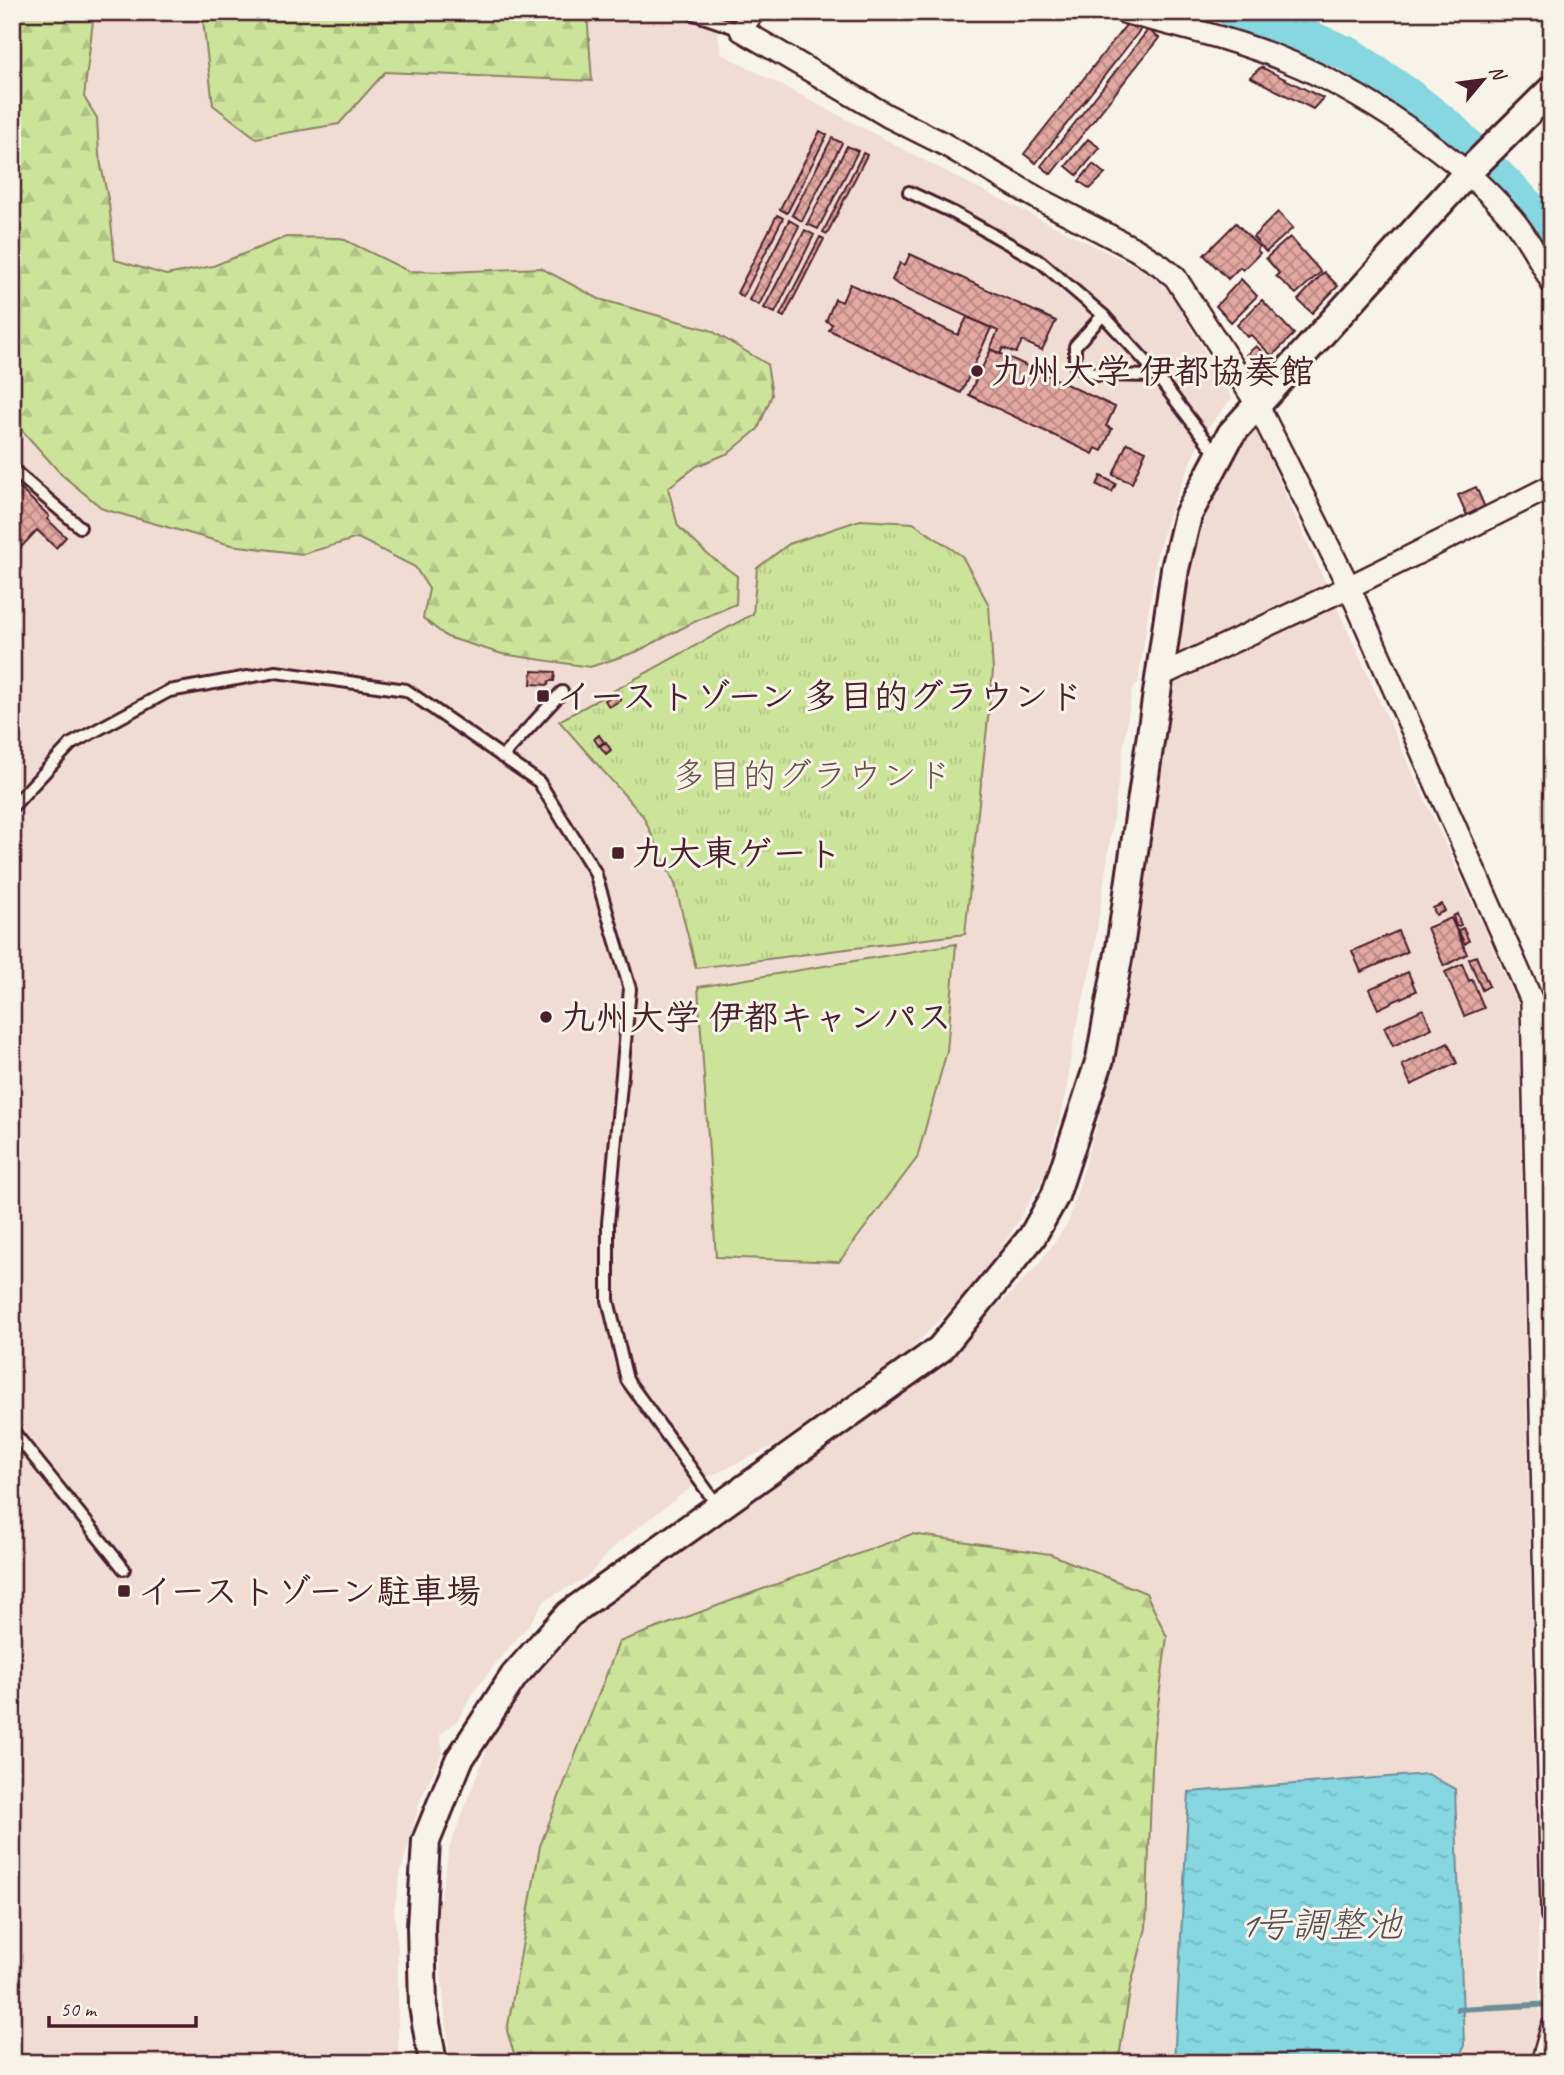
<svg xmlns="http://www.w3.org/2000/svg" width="1564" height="2075" font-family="Caveat,'Klee One',sans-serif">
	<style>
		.built { fill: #f1dcd3 }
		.green { fill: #cce49a; stroke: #8b8262; stroke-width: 2 }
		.forest { fill: url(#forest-firs); stroke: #8b8262; stroke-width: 2 }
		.park { fill: url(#park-tufts); stroke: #8b8262; stroke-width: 2 }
		.water { fill: url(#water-ripples); stroke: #6e8d98; stroke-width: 2 }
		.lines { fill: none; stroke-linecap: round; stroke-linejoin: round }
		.stream { stroke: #6e8d98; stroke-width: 6 }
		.river { stroke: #86d7e0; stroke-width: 35 }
		.building { fill: url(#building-cross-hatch); stroke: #4a1f2b; stroke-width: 2 }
		.service-casing { stroke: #4a1f2b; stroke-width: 16 }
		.minor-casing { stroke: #4a1f2b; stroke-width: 26 }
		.tertiary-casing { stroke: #4a1f2b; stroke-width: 32 }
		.service { stroke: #f7f3e8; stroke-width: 10 }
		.minor { stroke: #f7f3e8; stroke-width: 21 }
		.tertiary { stroke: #f7f3e8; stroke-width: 26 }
		.poi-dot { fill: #4a1f2b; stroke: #f7f3e8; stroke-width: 2.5 }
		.labels { text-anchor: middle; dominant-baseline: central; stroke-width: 6; stroke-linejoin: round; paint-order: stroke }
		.poi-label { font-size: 35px; font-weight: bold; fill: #4a1f2b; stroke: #f7f3e8; text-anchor: start }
		.park-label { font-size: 35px; fill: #6a5047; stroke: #f7f3e8 }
		.water-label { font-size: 37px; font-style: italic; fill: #594d58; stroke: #f7f3e8 }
	</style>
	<defs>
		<pattern id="forest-firs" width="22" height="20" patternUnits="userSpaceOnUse" patternTransform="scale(1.75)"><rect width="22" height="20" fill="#cce49a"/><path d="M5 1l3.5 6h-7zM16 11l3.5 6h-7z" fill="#b1c385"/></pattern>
		<pattern id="park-tufts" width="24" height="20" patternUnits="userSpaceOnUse" patternTransform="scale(1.75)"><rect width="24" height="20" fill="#cce49a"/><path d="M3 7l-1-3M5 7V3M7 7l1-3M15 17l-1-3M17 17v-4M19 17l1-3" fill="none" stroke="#b1c385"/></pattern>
		<pattern id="water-ripples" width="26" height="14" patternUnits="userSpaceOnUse" patternTransform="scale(1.75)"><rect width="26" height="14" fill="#86d7e0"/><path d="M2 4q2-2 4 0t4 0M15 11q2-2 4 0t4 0" fill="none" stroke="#75b8c0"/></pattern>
		<pattern id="building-cross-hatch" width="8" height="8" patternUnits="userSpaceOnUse" patternTransform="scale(1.75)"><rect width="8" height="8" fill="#e2a8a1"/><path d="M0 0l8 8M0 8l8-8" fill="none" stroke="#b98883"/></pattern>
	</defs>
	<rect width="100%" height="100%" fill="#f7f3e8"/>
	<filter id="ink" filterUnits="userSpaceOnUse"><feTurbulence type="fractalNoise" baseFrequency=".0143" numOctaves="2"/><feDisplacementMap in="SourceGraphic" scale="14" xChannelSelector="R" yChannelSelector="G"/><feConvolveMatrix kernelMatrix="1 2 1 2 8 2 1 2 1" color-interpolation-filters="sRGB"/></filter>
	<g filter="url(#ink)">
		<path class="built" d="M12,12H720L714,20L722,54L968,183L1151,274L1170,292L1232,398L1202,435L1170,512L1157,554L1138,683L1132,689L1093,958L1073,1042L1066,1095L1046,1171L1037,1189L1008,1238L974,1285L903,1357L778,1444L698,1482L618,1543L586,1578L545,1600L529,1625L496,1663L474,1692L458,1720L440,1735L443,1751L421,1798L401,1871L394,1910L398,1949V2063H12Z
			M1255,428L1518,1003L1540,2022L1529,2063H450L436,1923L449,1849L488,1746L508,1710L542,1664L617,1592L889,1404L971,1333L1008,1296L1037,1266L1068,1223L1110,1080L1132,976L1171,659L1191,561L1215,490Z"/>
		<path class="green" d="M956,944L947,1051L917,1158L839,1262L716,1257L698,987Z"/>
		<path class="forest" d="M12,12H94L84,97L97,118L99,155L109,204L115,260L166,275L213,266L286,237L341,238L408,271L449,272L541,268L599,299L710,330L767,364L772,395L758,429L729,453L697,466L668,488L678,526L706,553L737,576L736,604L694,622L636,652L590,667L502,654L447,637L423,618L429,589L415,567L358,538L303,554L231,545L103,509L62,475L12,419Z
			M202,12H587L592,81L385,72L339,124L256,138L213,105Z
			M912,1534L1050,1554L1146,1593L1167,1637L1153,1743L1146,1928L1131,1985L1118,2063H517L507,2031L540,1846L619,1642Z"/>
		<path class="park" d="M860,520L913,523L962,556L989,605L993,671L965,934L696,968L675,884L643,816L559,721L753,614L757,568L789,544Z"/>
		<path class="water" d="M1428,1774L1455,1789L1464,2045L1459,2063H1174L1189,1792Z"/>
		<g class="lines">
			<path class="stream" d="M1458,2009L1552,2004"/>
			<path class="river" d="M1234,12L1290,30L1350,55L1412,98L1450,128L1546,224L1552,236"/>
		</g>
		<path class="building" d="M1130,20L1141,29L1036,163L1024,154Z
			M1148,30L1159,38L1051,174L1041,166Z
			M1261,67L1323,98L1313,109L1250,77Z
			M820,131L827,135L787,213L780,209Z
			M832,138L842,143L802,221L792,215Z
			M1088,139L1100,148L1077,175L1066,166Z
			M847,146L858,151L818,229L807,224Z
			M863,153L867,155L827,234L823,232Z
			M1093,164L1105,174L1090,189L1079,181Z
			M1278,212L1293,228L1266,252L1253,237Z
			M777,215L783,218L743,297L737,293Z
			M789,220L799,226L759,305L749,300Z
			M1236,223L1259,247L1257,250L1260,253L1243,270L1240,267L1228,279L1204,255Z
			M805,230L814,235L775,313L764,308Z
			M820,237L824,239L784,317L780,315Z
			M1290,237L1321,272L1296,294L1276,276L1279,273L1266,258Z
			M910,254L1056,321L1042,350L1022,341L1016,353L1003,348L1000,354L990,349L998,331L897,284L892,280L900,263L905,265Z
			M1324,272L1338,286L1312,313L1298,300Z
			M1241,279L1257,296L1231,322L1216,306Z
			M850,284L958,335L967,317L991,328L974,365L982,368L991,349L1115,407L1106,426L1112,429L1102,451L1096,448L1093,454L969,395L977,377L970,374L961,393L829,330L832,324L826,321L835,299L842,302Z
			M1262,300L1294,334L1272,356L1251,335L1247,337L1237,325Z
			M1256,346L1271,360L1260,370L1246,355Z
			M1127,443L1146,451L1132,483L1113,475Z
			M1101,476L1116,484L1112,492L1097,485Z
			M12,481L49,516L47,519L66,537L56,548L37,530L12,557Z
			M1476,487L1487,512L1469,520L1458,495Z
			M532,671L555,672L554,681H549L548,685L531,684Z
			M617,693L621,700L609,707L605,700Z
			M599,735L604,742L599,746L594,739Z
			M606,742L611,750L606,754L600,746Z
			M1442,904L1445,911L1436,915L1433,908Z
			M1457,914L1461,925L1456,927L1453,916Z
			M1451,918L1467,954L1444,966L1427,928Z
			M1463,928L1469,941L1465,944L1458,930Z
			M1398,931L1407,952L1361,972L1352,951Z
			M1476,956L1489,986L1482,990L1469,959Z
			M1462,964L1469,981L1472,979L1484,1008L1464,1016L1445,972Z
			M1408,972L1416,991L1378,1009L1369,989Z
			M1423,1009L1432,1028L1393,1046L1384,1027Z
			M1448,1043L1457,1063L1411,1085L1402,1065Z"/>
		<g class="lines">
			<g class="service-casing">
				<path id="service" d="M688,12L741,30
					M909,192L954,213L1041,262L1103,315L1148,364L1217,455
					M1103,315L1075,346V365L1098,375L1157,376
					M12,469L80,527
					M502,757L562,692
					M12,807L71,744L169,691L276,672L406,690L539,782L595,872L630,989L608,1223V1300L627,1380L718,1506
					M12,1430L124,1569"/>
			</g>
			<g class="minor-casing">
				<path id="minor" d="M753,12L741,30L888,116L944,144L1037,198L1135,249L1160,265L1175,277L1257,404L1349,587L1532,1001L1552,1915
					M1124,12C1179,27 1235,39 1287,61C1359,90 1459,156 1509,215C1525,232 1541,262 1552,283
					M1159,676L1349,587L1552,486
					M1542,2063L1552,2028"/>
			</g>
			<g class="tertiary-casing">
				<path id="tertiary" d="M433,2063L423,2006L421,1927L426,1841L459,1760L514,1676L569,1614L940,1349L1032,1237L1055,1196L1100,1059L1120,948L1175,569L1188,515L1231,434L1467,173L1552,89"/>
			</g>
			<use href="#service" class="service"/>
			<use href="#minor" class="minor"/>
			<use href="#tertiary" class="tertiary"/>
		</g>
	</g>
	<g class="poi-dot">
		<circle cx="977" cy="371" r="7"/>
		<rect x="536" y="689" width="14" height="14" rx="3.5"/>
		<rect x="611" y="846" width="14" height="14" rx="3.5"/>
		<circle cx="546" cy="1017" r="7"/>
		<rect x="117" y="1584" width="14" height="14" rx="3.5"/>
	</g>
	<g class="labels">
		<g class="poi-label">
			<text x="991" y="371">九州大学 伊都協奏館</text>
			<text x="557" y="696">イーストゾーン 多目的グラウンド</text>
			<text x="632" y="853">九大東ゲート</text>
			<text x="560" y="1017">九州大学 伊都キャンパス</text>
			<text x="138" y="1591">イーストゾーン駐車場</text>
		</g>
		<g class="park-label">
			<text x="812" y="775">多目的グラウンド</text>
		</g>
		<g class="water-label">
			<text x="1320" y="1924">1号調整池</text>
		</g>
	</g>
	<rect width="1564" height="2075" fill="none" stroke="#f7f3e8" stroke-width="42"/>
	<rect x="21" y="21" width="1522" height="2033" fill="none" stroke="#4a1f2b" stroke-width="2.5" filter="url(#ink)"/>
	<g transform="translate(1483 80) rotate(61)" stroke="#f7f3e8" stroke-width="5" paint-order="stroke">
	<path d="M0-5L12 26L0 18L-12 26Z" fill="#4a1f2b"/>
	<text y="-10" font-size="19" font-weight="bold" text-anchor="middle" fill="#4a1f2b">N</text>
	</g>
	<path d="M49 2016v10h147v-10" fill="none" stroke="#4a1f2b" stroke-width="3.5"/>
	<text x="60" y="2016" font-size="21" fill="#4a1f2b" stroke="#f7f3e8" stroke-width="5" paint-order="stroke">50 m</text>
</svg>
